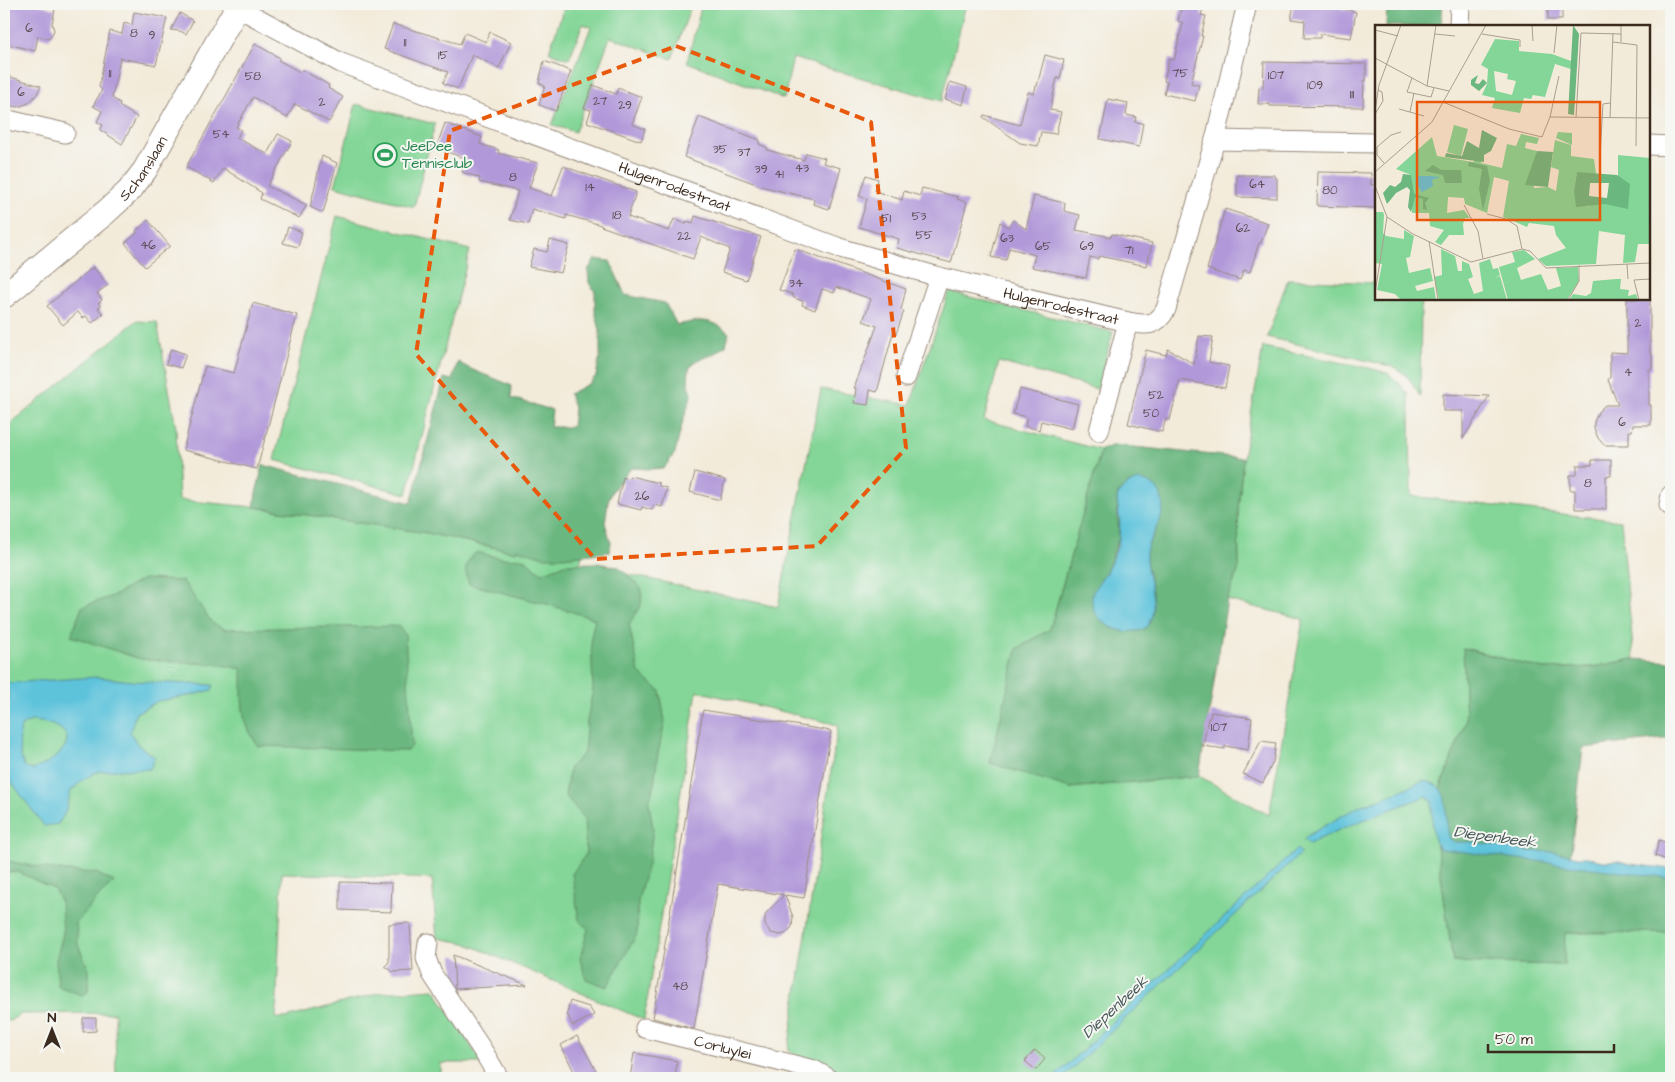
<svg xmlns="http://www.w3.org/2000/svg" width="1675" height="1082" font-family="'Architects Daughter',sans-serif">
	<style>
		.green { fill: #83d697; stroke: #5f805a }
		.forest { fill: #6ab780; stroke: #52704f; fill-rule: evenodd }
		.water { fill: #5dc3db; stroke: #4c767c; fill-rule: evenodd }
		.building { fill: #b198d9 }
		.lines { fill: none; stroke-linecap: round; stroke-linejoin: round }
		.minor-casing { stroke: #978a7c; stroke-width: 21 }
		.tertiary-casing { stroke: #978a7c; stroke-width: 26 }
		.minor { stroke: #fff; stroke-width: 19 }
		.tertiary { stroke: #fff; stroke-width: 24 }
		.marked { fill: none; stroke: #e8590c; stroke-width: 4; stroke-dasharray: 10 6; stroke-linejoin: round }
		.labels { text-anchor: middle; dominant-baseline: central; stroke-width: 4; stroke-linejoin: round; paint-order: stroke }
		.number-label { font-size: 12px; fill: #58464d }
		.leisure-label { font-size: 15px; fill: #27864d; stroke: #f6f6f2; text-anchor: start }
		.street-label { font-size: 15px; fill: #3b2a1e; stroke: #f6f6f2 }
		.water-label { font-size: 16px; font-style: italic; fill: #455857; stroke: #f6f6f2 }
		.inset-road { fill: none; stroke: #a99e8f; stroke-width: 1 }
		.view { fill: #e8590c; fill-opacity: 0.15; stroke: #e8590c; stroke-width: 2.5 }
		.inset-edge { fill: none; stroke: #3b2a1e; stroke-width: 2.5 }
	</style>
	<rect width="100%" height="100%" fill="#f6f6f2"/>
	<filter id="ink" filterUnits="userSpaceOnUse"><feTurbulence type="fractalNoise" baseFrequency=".02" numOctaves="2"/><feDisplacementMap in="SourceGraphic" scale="10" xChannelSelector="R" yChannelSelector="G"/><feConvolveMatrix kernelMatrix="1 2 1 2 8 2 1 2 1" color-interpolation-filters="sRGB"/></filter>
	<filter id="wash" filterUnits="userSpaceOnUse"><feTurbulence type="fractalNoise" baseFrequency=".0096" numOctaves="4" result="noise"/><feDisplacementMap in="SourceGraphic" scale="20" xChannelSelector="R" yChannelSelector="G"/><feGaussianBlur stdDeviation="1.12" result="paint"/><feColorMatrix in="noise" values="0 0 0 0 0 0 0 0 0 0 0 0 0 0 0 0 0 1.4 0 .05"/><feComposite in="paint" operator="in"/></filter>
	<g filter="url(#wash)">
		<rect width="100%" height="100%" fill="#f3ebda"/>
		<path class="green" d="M565,4H683L691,6L672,59L610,37L575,132L552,125L591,27L583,24L569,59L549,52Z
			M702,4H966L942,101L793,58L784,99L687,62Z
			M356,104L435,124L414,207L335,186Z
			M337,216L470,250L407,494L274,460Z
			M1288,279L1376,283V299H1421L1420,397C1413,382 1406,372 1390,366L1267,337Z
			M949,292L1113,332L1097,389L999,362L984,420L1101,450L1050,629L1017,649L1070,788L1199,776L1269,815L1303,619L1227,600L1239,568L1238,510L1243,458L1263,347L1369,368L1387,373L1399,383L1408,394L1410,412L1411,496L1621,521L1634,659L1593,667L1543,669L1464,648L1466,721L1432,810L1453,962L1564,965V933L1671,932V1078H849L788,1051L838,725L697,691L644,1020L465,943L437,938L432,879L282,873L276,1018H286L379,993L434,989L482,1063H441V1078H116L115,1013L20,1014L10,1021L4,1020V429L136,321L157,322L176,428L179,500L254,507L427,533L516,552L548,434L607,448L580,564L778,607L821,389L910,405Z"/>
		<path class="forest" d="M1387,4H1443L1441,26H1386Z
			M595,259L610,261L625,295L665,303L677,325C700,320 710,317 729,333L726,345L712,355L695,361L689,369L688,385L692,394L682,424L675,453L664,468L650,469L631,468L612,491L608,501L605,523L611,543L609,552L563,557H545L517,549L516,552L427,533L254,507L256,493L263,465L411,503L444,378L452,380L458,362C475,373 494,377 512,386L511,398L552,410L550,427H572L574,408L569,394L590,383L596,376L600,356V330L595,311V292L589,283L588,270Z
			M1114,445L1243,458L1238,510L1239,568L1227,600L1199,776L1070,788L990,763L1017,649L1050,629L1101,450ZM1129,483L1162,513C1160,519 1158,526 1155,532C1152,539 1147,544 1146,553C1145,563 1149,571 1150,580C1153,595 1153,609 1149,623L1113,629L1102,620L1092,595L1108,568L1119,537L1117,499L1118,493Z
			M477,552C493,557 507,560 523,558L542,573L565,564L597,563L619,567L642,589L641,605L629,624L639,673L660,691L665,722L658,753L654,784L649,803L653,828L649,860L638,900L637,934L607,987L586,979L580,958L588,929L579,920L572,874L586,854L584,818L565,795L570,767L584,753L587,721L593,689L591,637L595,619L550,605L469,584C464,569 464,562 477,552Z
			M143,579L183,581L212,623L224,629L398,626L405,634L412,746L407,751L258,746C238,716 243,702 242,669L222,665L140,659L71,636L82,607L115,595Z
			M1463,648L1543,669L1593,667L1634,659L1671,662V738L1583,748L1570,859L1671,873V932L1565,933L1564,965L1453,962L1432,810L1466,721Z
			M4,860L27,865L66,871L96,873L114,882L101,894L76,923L78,945L89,970L88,992L81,995L58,986L56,960L63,934L61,902L54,889L18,872H4Z"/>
		<path class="water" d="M1139,480C1151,482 1160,487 1162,501C1167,521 1148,535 1146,554C1145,575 1161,604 1148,625C1145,629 1140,631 1135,631C1117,634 1094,622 1092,602C1090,590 1100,582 1106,572C1111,562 1118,548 1119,537C1121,525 1118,511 1117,499C1119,488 1129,483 1139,480Z
			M97,677L132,681L213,685L212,690L188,696L158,701L136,713L130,732L138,745L155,757L150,769L116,770L97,772L84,779L71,791L65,813L58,824L44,826L4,772V703L10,700L6,683ZM31,721C61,723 84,737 50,761C45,765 38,767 32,770L25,767C18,755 19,739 21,726Z
			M1423,781C1457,785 1441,818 1449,839L1454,842H1474L1529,851L1555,852L1578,857H1587L1602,861H1619L1630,864L1671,869V878L1440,849C1430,838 1433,816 1432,801L1426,796L1343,828L1309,844L1304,840L1307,836L1359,806L1378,800Z
			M1297,849L1301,853L1062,1078H1053Z"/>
		<g id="blocks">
			<path class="building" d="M4,4H37L55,9L52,24L54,30L52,35L49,39L38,36L35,51L4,43Z
				M1182,4H1195L1204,6L1201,15L1206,16L1201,36H1203L1191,83L1199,85L1195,101L1164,94L1167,82L1164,81L1169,59L1174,60L1183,23L1178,21Z
				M1294,4H1324L1356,12L1351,38L1320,34V38H1304L1305,21L1291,19Z
				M1548,7H1562V20H1548Z
				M134,12L167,18L156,65L120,58L112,98L120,103L119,106L137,117L122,144L100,130L103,125L97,122L102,111L93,106L102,90L99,87L110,31L122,34L124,23L132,25Z
				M180,13L193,21L186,34L180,31L171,30Z
				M393,24L460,44L465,33L486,42L490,32L511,42L499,68L472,55L458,89L443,83L448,72L384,49Z
				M255,44L280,58L278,60L300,72L302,70L329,85L328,88L343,97L329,122L295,104L287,118L253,97L236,127L241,130L237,138L267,154L278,134L292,141L267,186L307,205L299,218L260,199L262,193L223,168L214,183L186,167Z
				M1045,55L1064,60L1060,79L1057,78L1050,110L1061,112L1056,134L1041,132L1038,146L1020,143L983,117L984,115L1020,125L1028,92L1034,94L1036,86H1037Z
				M544,61L571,71L556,111L539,105L545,86L539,83Z
				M1264,62L1366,64V81H1364L1363,107L1270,106V104H1258L1259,87L1263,88Z
				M4,75L41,86L37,94L29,103L18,107L4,105Z
				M950,82L967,87L963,105L945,99Z
				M593,85L616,94L618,88L642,97L632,124L645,129L641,141L587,122L591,110L584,108Z
				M1108,99L1128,103L1126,115L1136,117L1135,122L1143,123L1139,147L1100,139Z
				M699,117L760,140L759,144L768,148L767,150L804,160L806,153L825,158L823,163L841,168L829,209L813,204L814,199L764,187L684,157Z
				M445,123L482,137L480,144L499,150L498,153L538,163L529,188L552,196L563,166L636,192L628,217L669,231L674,219L686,224L687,221L693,223L695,216L761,237L746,280L722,272L730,249L701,237L693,259L601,226V225L566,215V219L532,209L528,224L510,220L518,191L479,182L480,178L462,172L467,159L436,148Z
				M322,156L337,163L323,213L310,207Z
				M1318,172L1371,173V185H1376V208L1317,206Z
				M866,175L878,179L875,191L902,200L904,191L920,196L922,188L958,197L957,199L967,202L951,263L897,248L899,239L859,227L867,199L859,196Z
				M1237,175H1275V178H1277V198L1237,197Z
				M1034,196L1065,203L1064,211L1080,215L1076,230L1111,237L1112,234L1152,243L1147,266L1099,256L1098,259L1090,257L1086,278L1032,267L1035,255L1009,248L1006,260L991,257L1000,222L1008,227L1013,220L1026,229Z
				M1225,209L1268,223L1261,243H1259L1250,272L1244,270L1240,280L1207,269Z
				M148,220L170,246L145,267L125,243L137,233L136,231Z
				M288,227L302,232L298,247L283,243Z
				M550,240L569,245L561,273L529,267L534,249L547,252Z
				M795,249L906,289L901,310L904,311L896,334L893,333L877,392L870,390L868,405L854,403L856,388H854L877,326L863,321L871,299L836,287L834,293L822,289L815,310L802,305L803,301L794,298L792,294L779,290Z
				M93,267L108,285L97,293L102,300L98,303L101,306L98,308L103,314L92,323L86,316L83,318L78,312L63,325L47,306Z
				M1627,299H1650V353H1652V369H1649V405H1651V425H1633L1632,431H1629V445H1604L1598,438L1594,428V422L1598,412L1605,405H1618L1608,380L1610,377V352L1627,353Z
				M253,303L297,315L257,469L183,450L205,366L234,373Z
				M1199,336L1213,337L1209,362L1229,366L1225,388L1180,380L1170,420L1166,419L1162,432L1128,424L1146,350L1166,355L1168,349L1194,364Z
				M171,349L186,354L181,368L166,364Z
				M1020,389L1078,404L1072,429L1041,421L1039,430L1025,426L1027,417L1013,414Z
				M1443,394L1489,396L1463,439V411H1443Z
				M1592,460H1611V476H1606V509H1575V490H1570V475H1577V465H1592Z
				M695,472L725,480L720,500L690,492Z
				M630,476L659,483V486L667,488L662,507L654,505L652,510L642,507L641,510L617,504L623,477L629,478Z
				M703,710L831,731L804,898L785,895L793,917L792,927L785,934L780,935L771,933L765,925V916L767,912L784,895L718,884L694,1029L653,1018Z
				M1211,712L1252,718L1248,750L1225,746V749L1203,746L1208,718H1210Z
				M1261,741L1276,743L1273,762L1263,783L1243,774Z
				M1659,840L1671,844V861L1655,856Z
				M340,882L392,883L391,912L340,910Z
				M410,923L413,971L393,972L385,966L389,962V924Z
				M453,955L527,985L455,989Z
				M570,1001L589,1007L594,1015L573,1026L567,1014Z
				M83,1018H96V1031L83,1032Z
				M577,1036L600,1078H577L561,1045Z
				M1035,1050L1045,1059L1036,1070L1025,1061Z
				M634,1053L677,1061L675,1078H630Z"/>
		</g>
	</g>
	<g filter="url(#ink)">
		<use href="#blocks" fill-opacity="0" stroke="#978a7c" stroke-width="1"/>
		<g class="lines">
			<g class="minor-casing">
				<g id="minor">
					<path id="s1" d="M237,7L341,63L840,248L939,277L1128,322C1145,325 1156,328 1166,309L1215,140L1376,143"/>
					<path d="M1459,26L1460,4"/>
					<path d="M4,119L65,133"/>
					<path d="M1215,140L1247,4"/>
					<path d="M1649,145L1671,146"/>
					<path d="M906,377L939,277"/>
					<path d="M1099,431L1128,322"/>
					<path d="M1669,505L1671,495"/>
					<path d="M428,943L426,958L432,974L483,1051L499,1078"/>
					<path id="s2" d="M645,1028L814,1070L828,1078"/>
				</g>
			</g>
			<g class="tertiary-casing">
				<g id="tertiary">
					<path id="s3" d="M4,296L106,212L129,191L145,170L239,4"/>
				</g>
			</g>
			<use href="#minor" class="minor"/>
			<use href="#tertiary" class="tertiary"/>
		</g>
	</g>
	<path class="marked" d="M676,46L871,122L906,448L817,546L595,559L416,354L450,131Z"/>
	<defs>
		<g id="stadium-ring" transform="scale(1.25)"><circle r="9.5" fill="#f6f6f2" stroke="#2e9e5b" stroke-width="1.5"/><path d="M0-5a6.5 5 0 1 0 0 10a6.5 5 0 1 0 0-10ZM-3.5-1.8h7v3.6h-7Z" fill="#2e9e5b"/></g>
	</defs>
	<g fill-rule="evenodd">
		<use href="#stadium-ring" x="385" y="155"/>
	</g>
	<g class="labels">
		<g class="number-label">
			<text x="29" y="28">6</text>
			<text x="134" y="33">8</text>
			<text x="152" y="35">9</text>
			<text x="405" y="42">11</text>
			<text x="443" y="55">15</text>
			<text x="110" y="73">11</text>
			<text x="1180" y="73">75</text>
			<text x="1276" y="75">107</text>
			<text x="253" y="76">58</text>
			<text x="1315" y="85">109</text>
			<text x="21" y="92">6</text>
			<text x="1352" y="94">111</text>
			<text x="600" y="101">27</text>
			<text x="322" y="102">2</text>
			<text x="625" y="105">29</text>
			<text x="221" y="134">54</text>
			<text x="720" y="149">35</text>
			<text x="744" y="152">37</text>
			<text x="802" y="168">43</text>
			<text x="761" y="169">39</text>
			<text x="779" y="174">41</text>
			<text x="513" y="177">8</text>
			<text x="1257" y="184">64</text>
			<text x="590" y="187">14</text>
			<text x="1330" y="190">80</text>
			<text x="617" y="215">18</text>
			<text x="919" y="216">53</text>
			<text x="886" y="218">51</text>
			<text x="1243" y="228">62</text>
			<text x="924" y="235">55</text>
			<text x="684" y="236">22</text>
			<text x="1007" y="238">63</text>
			<text x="148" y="245">46</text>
			<text x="1043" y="246">65</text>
			<text x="1087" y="246">69</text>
			<text x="1129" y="250">71</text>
			<text x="796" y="283">34</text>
			<text x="1638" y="323">2</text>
			<text x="1628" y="372">4</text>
			<text x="1156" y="395">52</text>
			<text x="1151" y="413">50</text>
			<text x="1622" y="422">6</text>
			<text x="1588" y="483">8</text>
			<text x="642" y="496">26</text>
			<text x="1219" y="727">107</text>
			<text x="680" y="986">48</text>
		</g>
		<g class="leisure-label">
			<text x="402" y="146">JeeDee<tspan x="402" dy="17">Tennisclub</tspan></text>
		</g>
		<g class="street-label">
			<text stroke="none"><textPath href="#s3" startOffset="190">Schanslaan</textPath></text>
			<text stroke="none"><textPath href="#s1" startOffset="474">Hulgenrodestraat</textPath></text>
			<text stroke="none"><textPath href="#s1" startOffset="879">Hulgenrodestraat</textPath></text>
			<text stroke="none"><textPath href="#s2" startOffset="80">Corluylei</textPath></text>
		</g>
		<g class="water-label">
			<text transform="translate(1495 837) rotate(8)">Diepenbeek</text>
			<text transform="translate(1115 1007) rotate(-43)">Diepenbeek</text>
		</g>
	</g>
	<g transform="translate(1375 25)">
		<rect width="275" height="275" fill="#f3ebda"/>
		<path d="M120,14L144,16V26L177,29L196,36V44L180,39L170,72L158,70L156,74L149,73L145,88L117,83L120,73L107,70L112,59L113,44L106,40ZM119,46L133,49L132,54L141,56L137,70L121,66ZM79,100L93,104L86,131L72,127ZM183,107L197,108V120L181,113ZM146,109L164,113L162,119L151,117L150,123L162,126L157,145L159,163L173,162L181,166L184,145L176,142L180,115L196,120V131L219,134L221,149L202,148L199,165L213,182V179H230L243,153V130L275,133V219H263L260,237L248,238L250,210L224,206L221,239L171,241L163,234L191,223L181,210L179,201L154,198L152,202L128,192L134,156L119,152L112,188L90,179L89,173L73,172L72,188L89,185L95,193H90L88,199L89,210H74L66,220L60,217L69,205L55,201L54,188H37L36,150L21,144L57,112L62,131L98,137L108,126L106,138L127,143L132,119L141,121ZM0,187H8L9,190L8,208L11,211L29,214V205L39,211L35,232L31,233L34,248L55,243L58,256L40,261L42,266L59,262L61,275H26L20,269L2,265L7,239L0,238ZM66,224L80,231L83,246H87V236L94,239L98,252L93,254L99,269L108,266L104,238L115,234L118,244L123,243L125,250L120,253L125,251L132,275H113L112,270L113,275H64L59,252L67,250ZM149,225L160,234L142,243L146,255L166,249L173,265L186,261L181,243L203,242L204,256L192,275H133L124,242L140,237L137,227ZM241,254H246L245,264L254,265L253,271L261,269L263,275H194L198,269L211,271L216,268L218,256Z" fill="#83d697" fill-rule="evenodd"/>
		<path d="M198,0L204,9L199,90L193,89ZM103,50L100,58L104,59L108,54L112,58L104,66L96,60V55ZM107,105L122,113L116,126L109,130V137L70,132L71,128L87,131L92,116L104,123ZM162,126L178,127L173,162L150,160ZM94,137L112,141L115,156L108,185L104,164L107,144L93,141ZM58,140L66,145H86L87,158H70L68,150L50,146ZM202,147L242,150L255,159L253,184L230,179L201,182L199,165ZM215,158H234L232,173L214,171ZM28,149L36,150L39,169L54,173L50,178L52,185L48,184V174L40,172L36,187L33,182L35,165L32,162L21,168L12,179L8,168L15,160L20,162L26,157Z" fill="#6ab780" fill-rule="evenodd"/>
		<path d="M43,151H53L65,152L57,155L58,161L47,167L40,156Z" fill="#5dc3db"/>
		<path class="inset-road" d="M157,0L158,16M0,5L23,11M60,9L80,11M107,9L145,15V22M238,17L262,20L261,121M246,17V0M179,28L182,0M0,33L52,61L74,66M37,53L32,67L56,72L59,63M52,61L61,0M68,77L134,104L167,112L175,92L275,93M24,84L49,91M0,86L4,60L26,0M35,87L39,68M0,89L8,76L7,67L3,65M175,92L184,51M201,92L206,8L246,9M235,93L238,8M225,132L228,79L235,78M9,138L2,130V122L16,110L26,107M0,147L57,97L111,0M0,161L12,192L0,268M89,180L103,206L108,234M112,189L131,194L142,201L147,224M12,192L38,209L96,237L147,224L155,226L171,243L275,238M54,216L63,275M252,239L253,254M193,275L204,256V240M264,275L259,255L275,254"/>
		<path class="view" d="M42,77H225V195H42Z"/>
		<rect width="275" height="275" class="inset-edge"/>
	</g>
	<rect width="1675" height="1082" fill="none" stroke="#f6f6f2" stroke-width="20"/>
	<g transform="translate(52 1030)" stroke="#f6f6f2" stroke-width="4" paint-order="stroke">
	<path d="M0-4L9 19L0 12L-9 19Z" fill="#3b2a1e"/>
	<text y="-8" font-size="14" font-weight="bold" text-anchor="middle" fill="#3b2a1e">N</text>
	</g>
	<path d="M1488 1044v8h126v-8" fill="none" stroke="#3b2a1e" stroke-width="2.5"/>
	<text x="1495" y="1044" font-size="15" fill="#3b2a1e" stroke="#f6f6f2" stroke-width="4" paint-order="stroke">50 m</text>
</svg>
